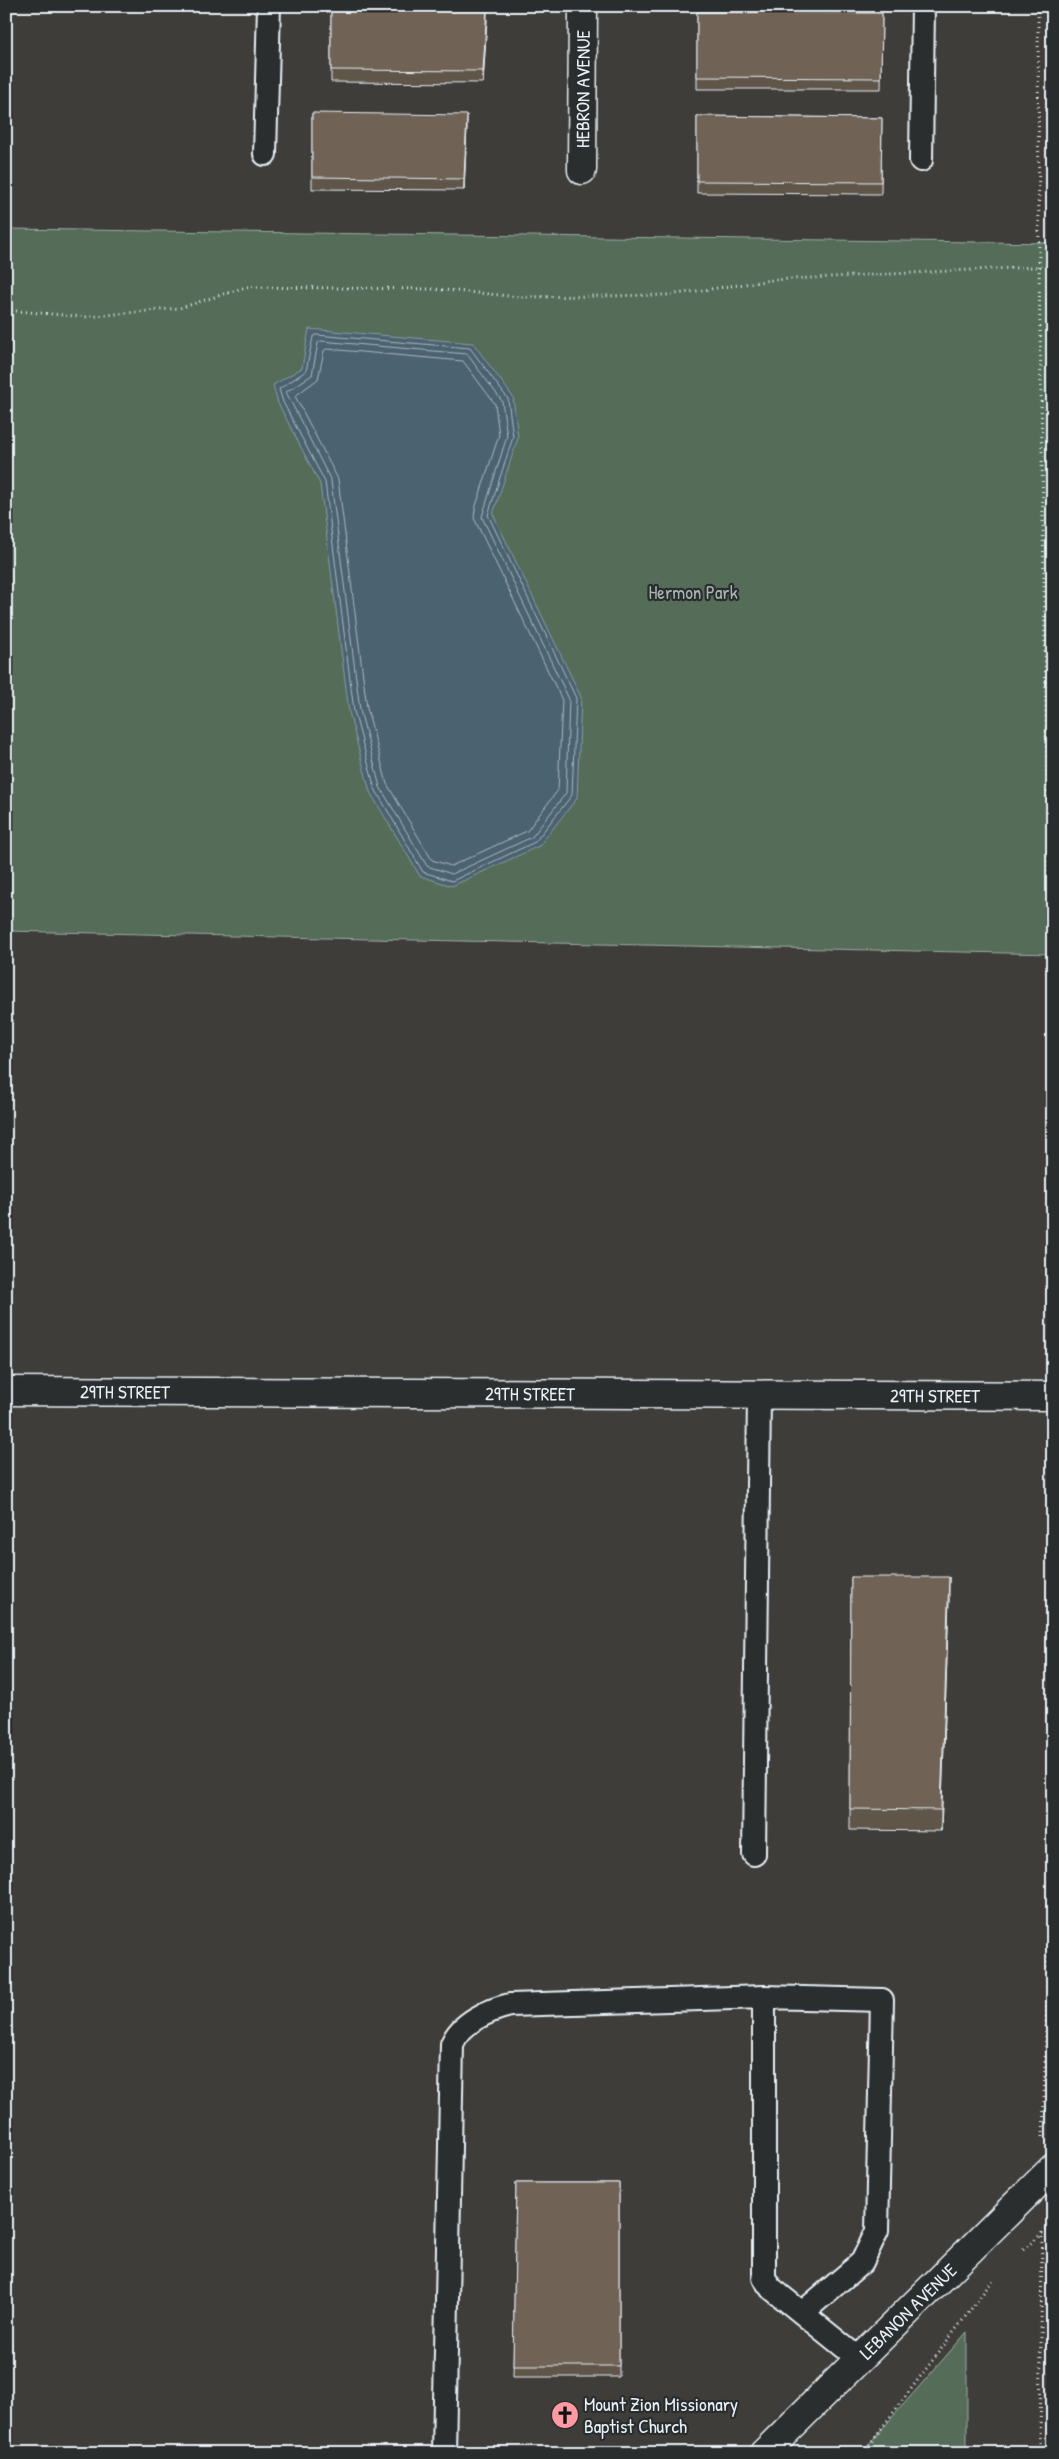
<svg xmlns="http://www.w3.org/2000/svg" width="1059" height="2459" font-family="'Patrick Hand',sans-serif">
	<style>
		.green { fill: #556c58; stroke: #9eaea8 }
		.water { fill: #4c6270; stroke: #8a9ba6 }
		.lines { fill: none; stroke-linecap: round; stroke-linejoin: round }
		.shore { stroke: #aab8c2; stroke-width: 1 }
		.service-casing { stroke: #e8f1f8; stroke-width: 26 }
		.minor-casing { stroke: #e8f1f8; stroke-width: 31 }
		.tertiary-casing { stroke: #e8f1f8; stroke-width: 31 }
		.path { stroke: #e8f1f8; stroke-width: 3; stroke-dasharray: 1 4; stroke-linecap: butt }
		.service { stroke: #2a2d2e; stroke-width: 22 }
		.minor { stroke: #2a2d2e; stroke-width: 28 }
		.tertiary { stroke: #2a2d2e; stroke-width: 28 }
		.wall { fill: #60554a; stroke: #e8f1f8 }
		.shaded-wall { fill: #4e453c; stroke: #e8f1f8 }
		.building { fill: #706356; stroke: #e8f1f8 }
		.labels { text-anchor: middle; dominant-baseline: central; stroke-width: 4.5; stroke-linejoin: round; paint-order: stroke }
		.street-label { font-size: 19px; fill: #e8f1f8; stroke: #2a2d2e }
		.park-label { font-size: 19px; fill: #a6b5b0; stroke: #2a2d2e }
		.poi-label { font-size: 19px; fill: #e8f1f8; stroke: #2a2d2e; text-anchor: start }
	</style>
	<rect width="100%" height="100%" fill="#3f3d3a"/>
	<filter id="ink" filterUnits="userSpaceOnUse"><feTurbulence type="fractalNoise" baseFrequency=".02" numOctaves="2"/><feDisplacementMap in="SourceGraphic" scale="10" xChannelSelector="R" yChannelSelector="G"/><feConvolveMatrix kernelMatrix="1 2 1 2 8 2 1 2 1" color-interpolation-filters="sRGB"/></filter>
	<g filter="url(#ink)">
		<path class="green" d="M6,229L1053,243V954L6,931Z
			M967,2332V2453H861Z"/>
		<path class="water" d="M309,329L473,343L513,397L518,438L493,514L581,697L577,798L539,846L452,886L420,876L370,792L349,712L320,484L278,403L273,385L302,368Z"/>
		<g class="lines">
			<path class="shore" d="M316,335L470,348L508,399L513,437L488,515L576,698L572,795L535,842L452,881L423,872L375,789L354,711L325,482L283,402L279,389L306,371L313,337Z
				M321,341L467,354L502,401L507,436L482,517L569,699L566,793L532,837L452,874L427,866L380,787L360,710L331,481L286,392L312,375L318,343Z
				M327,349L463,361L495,404L499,435L475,509L474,518L562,700L558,790L527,831L451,866L432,860L387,784L367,708L338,479L295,396L318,379L324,351Z"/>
			<g class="service-casing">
				<path id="service" d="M265,154L269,6
					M921,160L923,6
					M754,1854L759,1395
					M764,1997L882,2000L877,2231L862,2262L802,2313
					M444,2453L452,2044C461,2022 489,2010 510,2005L764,1997V2278L771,2288L859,2359"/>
			</g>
			<g class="minor-casing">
				<g id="minor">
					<path id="s1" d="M582,170L583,6"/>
				</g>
			</g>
			<g class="tertiary-casing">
				<g id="tertiary">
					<path id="s2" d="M6,1391L1053,1396"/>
					<path id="s3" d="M764,2453L1053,2168"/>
				</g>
			</g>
			<path class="path" d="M1038,6L1039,265L1053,1148
				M6,310L85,317L180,308L246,287L434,289L521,297L669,295L772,280L1053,266
				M1043,2137L1053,1773
				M1023,2250L1053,2224
				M863,2453L995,2277
				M1040,2453L1042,2228"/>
			<use href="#service" class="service"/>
			<use href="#minor" class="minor"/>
			<use href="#tertiary" class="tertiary"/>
		</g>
		<path class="wall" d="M331,6L487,19L483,83L331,82Z
			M697,12L882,13L881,89H697Z
			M312,113L467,127L464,190L312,189Z
			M697,116L882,118L881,194L697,193Z
			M851,1577L949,1598L941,1831L850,1830Z
			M516,2183H619V2377H513Z"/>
		<path class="shaded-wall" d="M487,7V19L483,83V71Z
			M467,115V127L464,190V179Z
			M949,1577V1598L941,1831V1810Z"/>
		<path class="building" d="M331,6L487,7L483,71L331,70Z
			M697,12L882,13L881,78L697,77Z
			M312,113L467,115L464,179L312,177Z
			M697,116L882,118L881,182L697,181Z
			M851,1577H949L941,1810L850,1809Z
			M516,2183H619V2366H513Z"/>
	</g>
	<defs>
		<g id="church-disc" transform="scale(1.4375)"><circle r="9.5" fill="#ff9aa2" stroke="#2a2d2e"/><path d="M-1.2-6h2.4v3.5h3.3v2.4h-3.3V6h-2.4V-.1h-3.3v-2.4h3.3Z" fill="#111"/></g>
	</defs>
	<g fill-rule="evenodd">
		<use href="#church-disc" x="565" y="2415"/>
	</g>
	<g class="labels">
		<g class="street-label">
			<text stroke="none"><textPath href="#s1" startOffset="81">HEBRON AVENUE</textPath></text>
			<text stroke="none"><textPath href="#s2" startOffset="119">29TH STREET</textPath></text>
			<text stroke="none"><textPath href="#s2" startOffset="524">29TH STREET</textPath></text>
			<text stroke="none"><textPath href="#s2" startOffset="929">29TH STREET</textPath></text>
			<text stroke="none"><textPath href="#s3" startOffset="202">LEBANON AVENUE</textPath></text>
		</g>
		<g class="park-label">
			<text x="693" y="592">Hermon Park</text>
		</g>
		<g class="poi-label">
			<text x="584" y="2404">Mount Zion Missionary<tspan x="584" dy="22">Baptist Church</tspan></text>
		</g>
	</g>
	<rect width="1059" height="2459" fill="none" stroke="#2a2d2e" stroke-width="25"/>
	<rect x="12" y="12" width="1034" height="2434" fill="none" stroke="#e8f1f8" stroke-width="2" filter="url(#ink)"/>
</svg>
